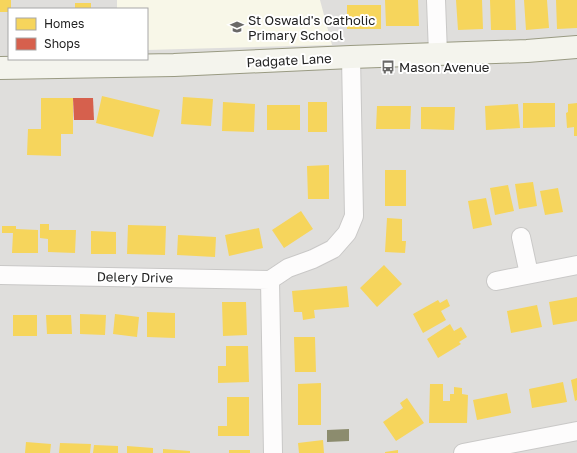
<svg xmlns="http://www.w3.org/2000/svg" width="577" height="453" font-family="'Golos Text',sans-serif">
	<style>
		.residential { fill: #dfdedc; fill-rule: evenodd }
		.education { fill: #f8f7e8 }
		.homes { fill: #f6d55c }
		.shops { fill: #d6604d }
		.industry { fill: #8c8c6e }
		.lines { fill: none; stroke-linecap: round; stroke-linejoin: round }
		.street-casing { stroke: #c9c8c7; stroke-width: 20 }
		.secondary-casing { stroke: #999a82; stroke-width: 24 }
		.street { stroke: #fdfcfc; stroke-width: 18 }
		.secondary { stroke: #f4f4ed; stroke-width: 22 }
		.labels { text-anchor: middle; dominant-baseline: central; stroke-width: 4; stroke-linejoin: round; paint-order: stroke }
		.poi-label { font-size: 13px; fill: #222; stroke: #fff; text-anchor: start }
		.street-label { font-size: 13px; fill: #222; stroke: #fff }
	</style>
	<rect width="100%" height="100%" fill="#f0eeeb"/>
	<path class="residential" d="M0,0H577V453H0ZM9,9H147V59H9Z"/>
	<path class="education" d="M117,0H320L332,45L147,50V9H117Z"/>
	<path class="homes" d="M0,0H11V9H9V12H0Z
		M385,0H418L419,26H386Z
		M456,0H482L483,29L458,30Z
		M490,0H515L516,30H491Z
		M524,0H547L549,28L526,30Z
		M556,0H577V28L557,29Z
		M75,3H91V9H75Z
		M347,5H381V29H347Z
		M102,96L160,110L153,137L96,123Z
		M183,97L213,99L211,126L181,124Z
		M41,98H73V134H61V156L27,155L28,129H41Z
		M223,102L255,104L254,132L222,131Z
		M308,102H327V132H308Z
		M523,103H555V127L523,128Z
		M577,103V136H574V127L567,128L566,113L568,112V104Z
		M518,104L520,128L486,130L485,106Z
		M267,105H300V130H267Z
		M377,106H411L410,129H376Z
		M421,107H455L454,130L421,129Z
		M329,165V199H308L307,166Z
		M385,170H406V206H385Z
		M533,182L537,206L519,209L515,184Z
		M508,185L514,211L495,215L490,188Z
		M558,188L563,212L545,215L540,191Z
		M486,198L492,225L473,229L468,201Z
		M301,211L313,229L284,248L272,230Z
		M387,218L402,219V241H406L405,253L385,252Z
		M40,224H49V230H76L75,253L48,252V239L40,238Z
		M128,225L166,226L165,255L127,254Z
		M2,226H16V229L38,230V253H12L13,233H2Z
		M259,228L263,248L229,256L225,235Z
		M91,231L116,232V254H91Z
		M178,235L216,237L215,257L177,255Z
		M384,265L402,284L377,307L360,288Z
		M347,286L349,307L314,310L315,318L303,320L302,312H294L292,291Z
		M577,297V321L553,325L549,302Z
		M447,299L450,306L441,311L446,320L423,333L413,314L438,300L440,303Z
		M222,302H246L247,335L223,336Z
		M537,305L542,327L511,333L507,311Z
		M147,312L175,313V338L147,337Z
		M80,314L106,315L105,335L80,334Z
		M115,314L139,317L137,337L113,334Z
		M13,315H37V336H13Z
		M46,315H71L72,334H47Z
		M450,324L454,331L461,327L467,337L459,342L461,344L438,358L427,339Z
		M294,337H315L316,372H295Z
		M226,346H248L249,382L218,383V366H226Z
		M577,378V400L575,401L571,380Z
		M563,382L567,402L532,408L529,389Z
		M321,383V425H298V384Z
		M430,384H443V401H450V394H454V387L462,388V394L468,395L467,423H429Z
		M507,393L511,413L477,420L473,400Z
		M227,397H249V436H218V426H227Z
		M407,398L424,423L396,441L383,422L403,408L400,403Z
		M323,440L324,453H299L298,443Z
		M26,442L51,444L50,453H25Z
		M60,443L91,444L90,453H59Z
		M94,445L118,446V453H93Z
		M127,446L153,448V453H127Z
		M163,449L190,451V453H163Z
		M229,450H250V453H229Z
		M398,450V453H385V452Z"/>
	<path class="shops" d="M73,98H93L94,120H74Z"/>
	<path class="industry" d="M349,429V441L327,442V430Z"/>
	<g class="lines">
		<g class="street-casing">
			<path id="street" d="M436,0L438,54
				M521,237L529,274
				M0,275L270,280L288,268L313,259L333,249L347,233L354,216L351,57
				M270,280L273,453
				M496,281L577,265
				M463,453L577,431"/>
		</g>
		<g class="secondary-casing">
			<path id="secondary" d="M0,68L174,65L351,57L527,51L577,47"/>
		</g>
		<use href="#street" class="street"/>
		<use href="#secondary" class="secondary"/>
	</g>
	<defs>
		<g id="school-bare" transform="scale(1.08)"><path d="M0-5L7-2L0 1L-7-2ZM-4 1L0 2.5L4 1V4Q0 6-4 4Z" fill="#6a6968" stroke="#fff" stroke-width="2.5" paint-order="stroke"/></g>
		<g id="bus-bare" transform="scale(1.08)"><path d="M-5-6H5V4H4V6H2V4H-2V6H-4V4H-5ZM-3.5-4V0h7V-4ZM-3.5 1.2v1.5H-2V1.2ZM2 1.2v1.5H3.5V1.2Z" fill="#6a6968" stroke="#fff" stroke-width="2.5" paint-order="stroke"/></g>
	</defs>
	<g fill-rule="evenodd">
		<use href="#school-bare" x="237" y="27"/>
		<use href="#bus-bare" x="388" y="67"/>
	</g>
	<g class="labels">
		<g class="poi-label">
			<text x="248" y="20">St Oswald's Catholic<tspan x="248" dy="15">Primary School</tspan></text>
			<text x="399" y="67">Mason Avenue</text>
		</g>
		<g class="street-label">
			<text transform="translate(289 60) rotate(-3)">Padgate Lane</text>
			<text transform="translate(135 277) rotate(1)">Delery Drive</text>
		</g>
	</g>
	<rect x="8" y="8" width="140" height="52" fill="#ffffff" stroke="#a7a7a7"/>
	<rect x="16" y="18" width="20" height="12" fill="#f6d55c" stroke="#a7a7a7"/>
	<text x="44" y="28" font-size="12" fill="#222222">Homes</text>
	<rect x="16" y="38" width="20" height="12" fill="#d6604d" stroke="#a7a7a7"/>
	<text x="44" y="48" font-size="12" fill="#222222">Shops</text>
</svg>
